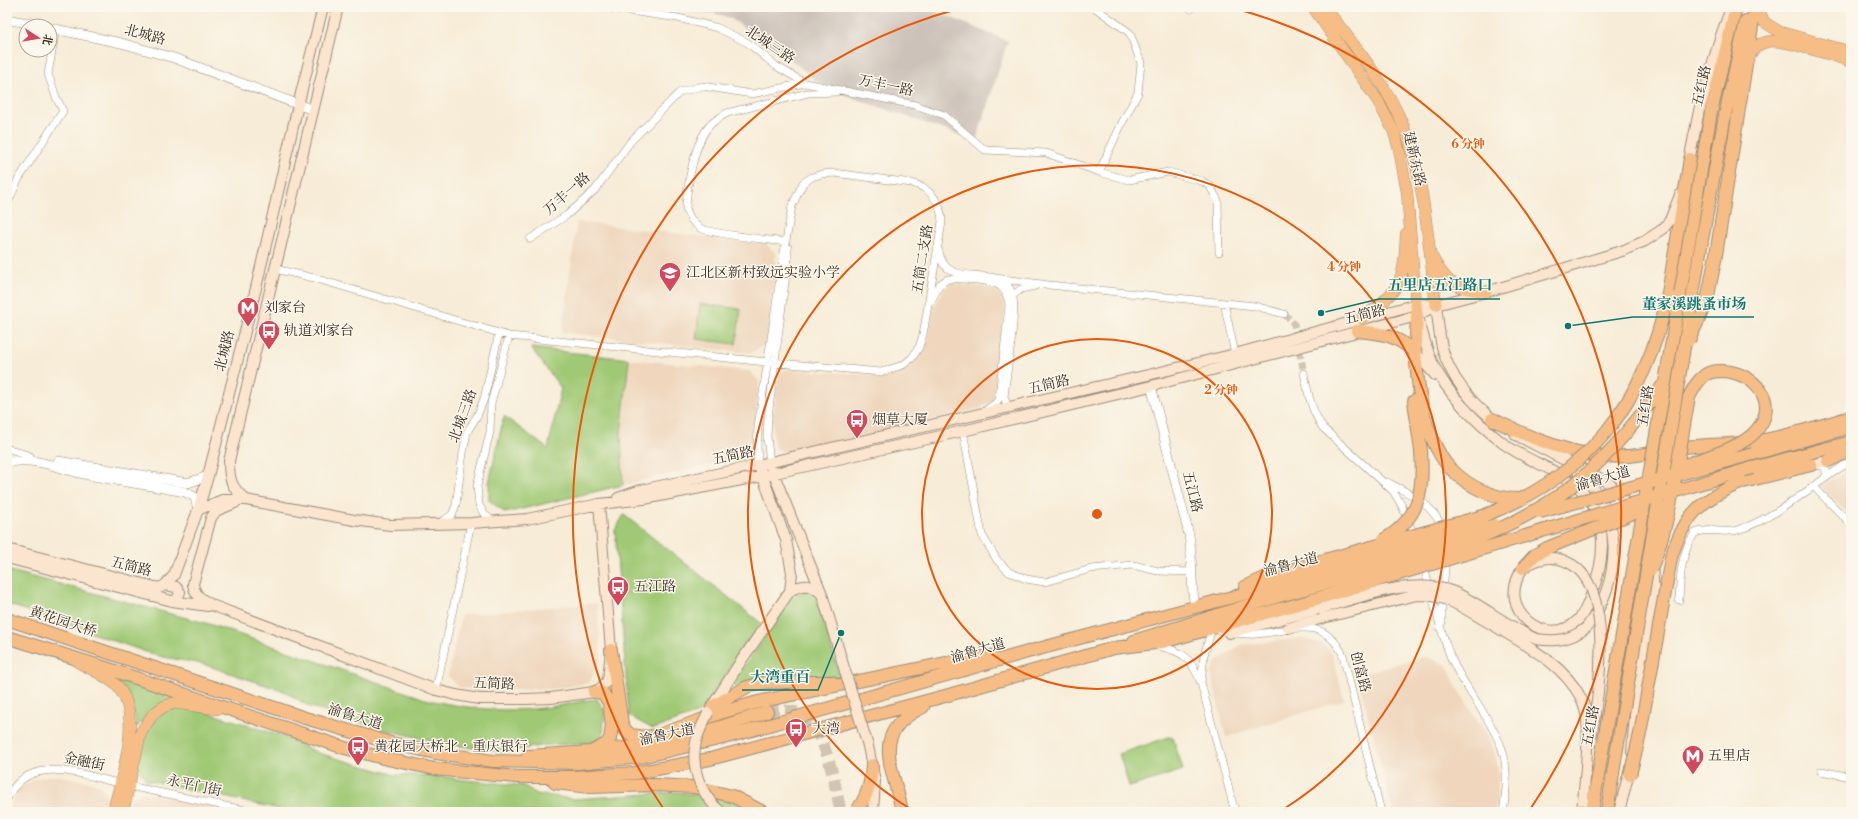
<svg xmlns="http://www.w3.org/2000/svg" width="1858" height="819" font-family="'Libre Bodoni','Noto Serif SC',serif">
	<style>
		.built { fill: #efd6bc }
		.industrial { fill: #cdc2b9 }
		.green { fill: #a0c975; stroke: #6e7a4a }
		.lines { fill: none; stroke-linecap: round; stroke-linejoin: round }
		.minor-tunnel { stroke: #d1c5b2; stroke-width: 7; stroke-dasharray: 7 3.5; stroke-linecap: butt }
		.trunk-tunnel { stroke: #d1c5b2; stroke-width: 12; stroke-dasharray: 12 6; stroke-linecap: butt }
		.minor-casing { stroke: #998b7a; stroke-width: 8 }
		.tertiary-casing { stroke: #998b7a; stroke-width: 10 }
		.secondary-casing { stroke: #998b7a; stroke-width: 12 }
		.primary-casing { stroke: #998b7a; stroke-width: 12 }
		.trunk-casing { stroke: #998b7a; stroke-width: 14 }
		.minor { stroke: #fff; stroke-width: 7 }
		.tertiary { stroke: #fff; stroke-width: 9 }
		.secondary { stroke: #fbe5cf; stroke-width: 10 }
		.primary { stroke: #f6be86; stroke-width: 11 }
		.trunk { stroke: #f6be86; stroke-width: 12 }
		.secondary-bridge-casing { stroke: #998b7a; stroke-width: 12; stroke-linecap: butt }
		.trunk-bridge-casing { stroke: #998b7a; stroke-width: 14; stroke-linecap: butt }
		.secondary-bridge { stroke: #fbe5cf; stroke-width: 10 }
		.trunk-bridge { stroke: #f6be86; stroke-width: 12 }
		.ring { fill: none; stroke: #e8590c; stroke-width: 2 }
		.labels { text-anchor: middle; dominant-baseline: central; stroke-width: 3; stroke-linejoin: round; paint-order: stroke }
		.street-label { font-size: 14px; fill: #3b2a1e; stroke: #fbf7ec }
		.poi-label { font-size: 14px; fill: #3b2a1e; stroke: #fbf7ec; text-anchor: start }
		.centre { fill: #e8590c; stroke: #fbf7ec; stroke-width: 2 }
		.ring-label { font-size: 12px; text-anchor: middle; font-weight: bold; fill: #e8590c; stroke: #fbf7ec; stroke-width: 3; stroke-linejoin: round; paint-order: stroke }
		.leader { fill: none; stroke: #0f766e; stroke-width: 1.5 }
		.callout-dot { fill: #0f766e; stroke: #fbf7ec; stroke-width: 1.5 }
		.callout-label { font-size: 15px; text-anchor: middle; font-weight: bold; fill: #0f766e; stroke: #fbf7ec; stroke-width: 3; stroke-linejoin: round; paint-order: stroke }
	</style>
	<rect width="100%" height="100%" fill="#fbf7ec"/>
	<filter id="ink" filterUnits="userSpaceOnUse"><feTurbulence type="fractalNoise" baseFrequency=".025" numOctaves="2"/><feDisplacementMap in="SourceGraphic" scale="8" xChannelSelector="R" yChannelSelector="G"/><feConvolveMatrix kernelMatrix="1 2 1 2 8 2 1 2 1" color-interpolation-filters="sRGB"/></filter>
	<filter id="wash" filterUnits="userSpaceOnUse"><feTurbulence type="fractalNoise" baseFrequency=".012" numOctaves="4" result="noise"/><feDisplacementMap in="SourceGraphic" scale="16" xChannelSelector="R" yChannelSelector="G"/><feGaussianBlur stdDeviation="0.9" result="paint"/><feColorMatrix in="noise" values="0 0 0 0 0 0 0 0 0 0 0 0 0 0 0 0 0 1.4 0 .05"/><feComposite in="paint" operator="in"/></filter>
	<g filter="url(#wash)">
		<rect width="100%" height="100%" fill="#f7ecd7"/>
		<path class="built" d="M577,222L766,244L776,254L767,343L751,353L562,332Z
			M951,283L992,288L1000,293L1003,298L1005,305L995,395L993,401L978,409L796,452H784L775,448L773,436V416L779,374L787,369L881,376L892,375L901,372L910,367L923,351L929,335L932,310L944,289Z
			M629,359L749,371L759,381L752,450L745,457L623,485L621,434Z
			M1851,468V516L1820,486Z
			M597,603L601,659L589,683L552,689L477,690L459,687L448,676L461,615Z
			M1300,638L1320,643L1327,648L1333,656L1344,700L1226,737L1211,674L1216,662L1241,645Z
			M1425,656L1447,665L1457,688L1484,730L1494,751L1498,768V787L1495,812H1393L1357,675Z
			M50,776H60L98,784L108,795L109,800L107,812H8L14,796L19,788L37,778Z
			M142,792L235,812H128L131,799Z"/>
		<path class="industrial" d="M628,7H925L1008,41L976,141L839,93L816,81L788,57L730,18L714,13L689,10Z"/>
		<path class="green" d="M700,304L741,309L736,344L696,339Z
			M531,348L629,359L621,434L623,485L505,513L489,500V483L504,416L548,449L561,388Z
			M624,515L761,623L701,712L653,729L629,716L615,530Z
			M7,570L209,624L425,699C467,709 508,713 551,707C566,705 581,700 597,699L605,711L603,734L598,741L589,743L547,745L502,752L446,744L382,729L308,706L286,692L203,664L158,656L7,604Z
			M808,590L817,598L840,677L764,678L735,687L732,684L794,596L798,593Z
			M119,678L177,698L148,713L137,727L131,699L117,680Z
			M182,707L203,711L283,736L318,753L395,775H431L466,780L518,785L524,786L537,794L574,799L677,792L729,799L751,812H293L146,780L137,766C145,737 147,712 182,707Z
			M1169,737H1173L1183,770L1133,786H1129L1119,754Z"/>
	</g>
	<g filter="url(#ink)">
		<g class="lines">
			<path class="minor-tunnel" d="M1284,314L1290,319L1294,324L1304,373"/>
			<path class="trunk-tunnel" d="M767,712C777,711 788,709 798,713C827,727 834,784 841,812"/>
			<g class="minor-casing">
				<path id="minor" d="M602,7L678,18L718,28L748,43L776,66L805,83
					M1094,7L1130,33L1141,63L1138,93L1122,123L1099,172
					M1189,7L1191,9
					M7,205L18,180L63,111L56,97L48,74L56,29
					M530,239L567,215L595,190L631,141L680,92L702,86L752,94L805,83L915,105L944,115L985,150L1046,153L1099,172L1129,180L1168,172L1202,181L1210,186L1218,201L1219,252
					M786,242C767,239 714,235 700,228C692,223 689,217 686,208C687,185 694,143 710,125C715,120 721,117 727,113L808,93L836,92
					M939,251C945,293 1000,260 1012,293C1018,309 1006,376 1004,397L1007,405L1012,407
					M275,269L314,278L509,336L767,362L881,372L903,365L912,358L919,347L923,335L942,222C941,202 932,189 912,183L834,173L822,174L812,177L803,183L792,206L782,264L758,427L757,447L758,465
					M995,278L1049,285L1255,306L1284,314
					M1011,297L1021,289L1035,286
					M931,301L940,284L948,279C958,278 992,280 1000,286C1006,290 1008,298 1009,305L999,397L997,402L986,410
					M1224,303L1235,354
					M1304,373C1308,393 1311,410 1323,428L1393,491L1401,504L1415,537
					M963,431L982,535L997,560L1009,572L1026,579L1045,582L1091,569L1133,565L1158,571L1191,572
					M7,448L30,456
					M770,463L767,437L768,417L788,258V248
					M1815,465L1824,466L1827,473L1825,477
					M1387,482C1411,494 1432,503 1443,529
					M1813,486L1851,524
					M494,522L484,514L479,505L477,486L490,432L491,403L509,336
					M440,523L452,515L456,505L463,453L467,432L477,416L484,399L499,333
					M1423,564C1432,596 1439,628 1451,658C1465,689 1488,714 1501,746C1509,767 1507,790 1503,812
					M1679,600C1680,577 1681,552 1695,533C1711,527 1726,534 1738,530C1780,516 1813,484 1851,461
					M1442,622V602L1446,557
					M1157,646C1184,651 1191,658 1201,683L1204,655L1212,629C1227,632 1241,635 1257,634C1292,631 1323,614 1343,655L1381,812
					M1201,683L1235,812
					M436,690L471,523
					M1821,771L1851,777
					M129,786L254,812
					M7,799C28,752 82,775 119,783"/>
			</g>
			<g class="tertiary-casing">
				<path id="tertiary" d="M7,19L42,26
					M50,28L121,43L174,58L313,110
					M1151,386L1189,535C1193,559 1190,582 1195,606
					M58,461L188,483L208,476
					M7,463C33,455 63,470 88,475C120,481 153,486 185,492L195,497L198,510"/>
			</g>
			<g class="secondary-casing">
				<path id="secondary" d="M1688,166L1699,111L1720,38L1731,8
					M1436,305C1438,319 1439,334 1442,347C1449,376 1473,406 1498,423
					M1419,320C1423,335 1427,352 1434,366C1450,397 1477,423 1504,444C1541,471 1593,475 1601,531C1604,551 1600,571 1593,590C1589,600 1586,612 1578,620C1549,650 1493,612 1523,568
					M1415,352L1435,375
					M1516,435L1609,483L1621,495L1631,510
					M1804,465H1811L1835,459
					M771,467L822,594L845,671
					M1578,472C1626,510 1622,583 1586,628
					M618,498L641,490L758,465L1148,375L1235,354L1417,304L1436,305
					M246,500C231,487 229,480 229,461L338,7
					M235,503L216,511L211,518L193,584C195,597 203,600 214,606L436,690L456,695L479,699H526L551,698L594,692L601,688L608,680L611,650L599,504
					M198,510L222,500H246L354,520L390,525L471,523L527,519L599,504L644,499L762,476L963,431L1151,386L1417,316L1436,305L1486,292L1622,251L1645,241L1663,229L1670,220L1680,195
					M7,549L159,588L165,585L174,575L198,510L208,476L256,288L298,105L323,7
					M7,558L172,601L208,606
					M165,585L176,587L180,592L177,600L172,601
					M790,591C803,583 811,584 822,594
					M1288,628L1323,618
					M1229,633L1315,610
					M711,708L741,661L790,591L792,573L786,540L760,469
					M868,746L875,781L873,812
					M1632,752L1635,713L1654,592L1652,565L1646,541L1640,526
					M1582,812L1586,768
					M1619,812L1630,768"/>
			</g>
			<g class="primary-casing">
				<path id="primary" d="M1313,7L1378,101L1394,132L1399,149L1407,192L1417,316
					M1325,7C1350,41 1379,74 1397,112C1425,168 1428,243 1436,305
					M1758,7L1764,22L1780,32L1851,52
					M1748,60C1757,32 1786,42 1806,48C1822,52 1836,56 1851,62
					M1432,257C1449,287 1454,287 1486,292
					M1362,319C1401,288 1404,284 1406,234
					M78,662C90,669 107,676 117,686C144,715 121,777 113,812
					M123,812L141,732L153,714L163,707L174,703L217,709"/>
			</g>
			<g class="trunk-casing">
				<path id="trunk" d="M1711,112L1736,7
					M1725,115L1746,21
					M1668,294L1690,159
					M1699,319L1708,296L1716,255L1755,7
					M1357,331C1383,333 1395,335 1415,352C1418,385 1421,418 1436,447
					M1415,357L1417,316
					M1414,401L1421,451
					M1492,419C1525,435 1558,450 1594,455C1624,460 1655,452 1685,447C1708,444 1731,445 1754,442C1787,437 1819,426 1851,417
					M1753,454L1851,427
					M1828,461L1851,450
					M1752,468L1851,442
					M1743,482L1811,465
					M1245,587L1271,575
					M7,619L305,718L391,743L436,753L493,761L578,763L641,757L727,737L1031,651L1277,585
					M7,637L106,668L345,748L387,759L435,769L516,777H572L635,773L710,759L945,696L1114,648L1163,642L1312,600
					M1134,641L1279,596
					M611,650L622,724L626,731L631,735L646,737L659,735L720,713L758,702L965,659L992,656
					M712,707L747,687L766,682H832
					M591,752L649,745L683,739L767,712
					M528,756L591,752L606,744L610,739L612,726L609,703L603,693L594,692
					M555,783L590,787L656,785L694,787L732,796L763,812
					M856,812C867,797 871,784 872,765
					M902,812C894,767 868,733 923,707
					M1582,812V810
					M1592,812L1599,770
					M1607,812L1613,773"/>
			</g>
			<use href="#minor" class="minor"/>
			<use href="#tertiary" class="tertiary"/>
			<use href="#secondary" class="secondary"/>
			<use href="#primary" class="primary"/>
			<use href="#trunk" class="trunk"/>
			<g class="secondary-bridge-casing">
				<path id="secondary-bridge" d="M1526,566C1539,558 1553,555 1567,562C1616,583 1599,696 1591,738
					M1315,610C1356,599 1413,575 1454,592C1482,605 1507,626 1536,639C1556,642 1570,640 1586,628
					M1323,618L1417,595C1428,595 1437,596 1447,600C1463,606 1478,617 1493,625C1525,645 1563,663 1581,698C1591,718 1587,746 1586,768
					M845,671L868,746
					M708,713C704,722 698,732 696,742C690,768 701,795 721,812"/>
			</g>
			<g class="trunk-bridge-casing">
				<path id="trunk-bridge" d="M1689,340L1699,319
					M1436,447C1440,454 1444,463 1450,468C1469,488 1496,500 1523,499
					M1540,512L1753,454
					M1383,540C1420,519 1424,490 1421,451
					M1523,568L1535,555L1547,548L1643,509
					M1651,569C1673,515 1678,455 1689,397C1693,389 1697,381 1705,375C1709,372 1717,371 1722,371C1754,372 1781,402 1756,431C1742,448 1703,458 1682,466
					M1271,575L1483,516C1588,476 1645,405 1668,294
					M1277,585L1495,525
					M1279,596L1457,547C1495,532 1535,514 1568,489C1602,464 1638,420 1663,385
					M1312,600L1752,468
					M1599,770L1711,112
					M1613,773L1702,240L1725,115
					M1630,775L1640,734L1671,558C1684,515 1702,498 1743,482"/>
			</g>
			<use href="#secondary-bridge" class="secondary-bridge"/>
			<use href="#trunk-bridge" class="trunk-bridge"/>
		</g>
	</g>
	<g class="ring">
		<circle cx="1097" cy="514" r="175"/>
		<path d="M915 812A349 349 0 1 1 1279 812"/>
		<path d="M665 811A524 524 0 0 1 961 8M1233 8A524 524 0 0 1 1529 811"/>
	</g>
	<defs>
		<g id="school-pin" transform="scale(1.15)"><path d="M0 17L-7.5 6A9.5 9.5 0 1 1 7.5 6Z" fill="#d1495b" stroke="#fbf7ec"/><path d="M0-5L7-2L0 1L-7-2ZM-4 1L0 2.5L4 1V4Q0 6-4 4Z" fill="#fff"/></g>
		<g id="metro-pin" transform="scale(1.15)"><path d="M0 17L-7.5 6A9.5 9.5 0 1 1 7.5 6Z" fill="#d1495b" stroke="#fbf7ec"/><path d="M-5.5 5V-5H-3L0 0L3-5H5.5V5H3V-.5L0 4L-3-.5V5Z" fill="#fff"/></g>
		<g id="bus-pin" transform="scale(1.15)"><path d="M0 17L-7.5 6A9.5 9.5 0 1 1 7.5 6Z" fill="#d1495b" stroke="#fbf7ec"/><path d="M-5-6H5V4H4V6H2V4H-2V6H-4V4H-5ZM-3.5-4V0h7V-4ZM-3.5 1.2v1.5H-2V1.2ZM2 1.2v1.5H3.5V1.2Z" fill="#fff"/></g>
	</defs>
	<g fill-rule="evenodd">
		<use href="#school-pin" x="670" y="273"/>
		<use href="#metro-pin" x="248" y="308"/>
		<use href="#bus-pin" x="269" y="331"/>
		<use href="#bus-pin" x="857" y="420"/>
		<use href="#bus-pin" x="618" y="587"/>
		<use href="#bus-pin" x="796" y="729"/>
		<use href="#bus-pin" x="358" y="747"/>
		<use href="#metro-pin" x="1693" y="756"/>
	</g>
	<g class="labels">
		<g class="street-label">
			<text transform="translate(145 35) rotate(15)">北城路</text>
			<text transform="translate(770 45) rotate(34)">北城三路</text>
			<text transform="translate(886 86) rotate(12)">万丰一路</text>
			<text transform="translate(1702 86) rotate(-77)">五红路</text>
			<text transform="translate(1414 159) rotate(77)">建新东路</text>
			<text transform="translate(567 194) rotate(-41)">万丰一路</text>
			<text transform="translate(923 259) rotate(-81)">五简二支路</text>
			<text transform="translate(1365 315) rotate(-14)">五简路</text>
			<text transform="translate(225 351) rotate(-76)">北城路</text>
			<text transform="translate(1049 385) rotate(-13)">五简路</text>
			<text transform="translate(1646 406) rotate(-81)">五红路</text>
			<text transform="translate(463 416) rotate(-70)">北城三路</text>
			<text transform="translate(733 456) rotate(-12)">五简路</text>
			<text transform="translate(1603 479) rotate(-16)">渝鲁大道</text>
			<text transform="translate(1192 492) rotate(76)">五江路</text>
			<text transform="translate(1291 565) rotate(-15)">渝鲁大道</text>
			<text transform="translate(131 567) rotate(14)">五简路</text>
			<text transform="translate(63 622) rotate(18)">黄花园大桥</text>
			<text transform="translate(978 651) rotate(-16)">渝鲁大道</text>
			<text transform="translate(1360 672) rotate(75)">创富路</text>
			<text transform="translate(494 684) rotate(3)">五简路</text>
			<text transform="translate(355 717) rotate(17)">渝鲁大道</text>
			<text transform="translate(1591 726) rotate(-80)">五红路</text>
			<text transform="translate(667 735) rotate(-12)">渝鲁大道</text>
			<text transform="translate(84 762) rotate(12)">金融街</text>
			<text transform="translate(194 786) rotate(12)">永平门街</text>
		</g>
		<g class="poi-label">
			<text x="686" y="273">江北区新村致远实验小学</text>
			<text x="264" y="308">刘家台</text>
			<text x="284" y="331">轨道刘家台</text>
			<text x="872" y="420">烟草大厦</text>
			<text x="634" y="587">五江路</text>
			<text x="812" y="729">大湾</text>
			<text x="374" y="747">黄花园大桥北‧重庆银行</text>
			<text x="1708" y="756">五里店</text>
		</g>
	</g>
	<circle cx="1097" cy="514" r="6" class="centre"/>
	<g class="ring-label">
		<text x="1468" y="148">6 分钟</text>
		<text x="1344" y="271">4 分钟</text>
		<text x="1221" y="394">2 分钟</text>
	</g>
	<path class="leader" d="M1321 313L1379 299H1500M1568 326L1633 317H1754M841 633L818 690H742"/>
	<g class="callout-dot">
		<circle cx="1321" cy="313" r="4"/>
		<circle cx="1568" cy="326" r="4"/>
		<circle cx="841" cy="633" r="4"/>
	</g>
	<g class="callout-label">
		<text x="1440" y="290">五里店五江路口</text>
		<text x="1694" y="309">董家溪跳蚤市场</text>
		<text x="780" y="682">大湾重百</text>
	</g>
	<rect width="1858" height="819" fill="none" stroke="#fbf7ec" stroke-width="24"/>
	<g transform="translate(38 38) rotate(102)"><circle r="19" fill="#fbf7ec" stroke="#aea59a"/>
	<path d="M0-3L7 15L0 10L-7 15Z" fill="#d1495b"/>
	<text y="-6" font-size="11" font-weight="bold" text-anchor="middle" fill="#3b2a1e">北</text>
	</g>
</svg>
